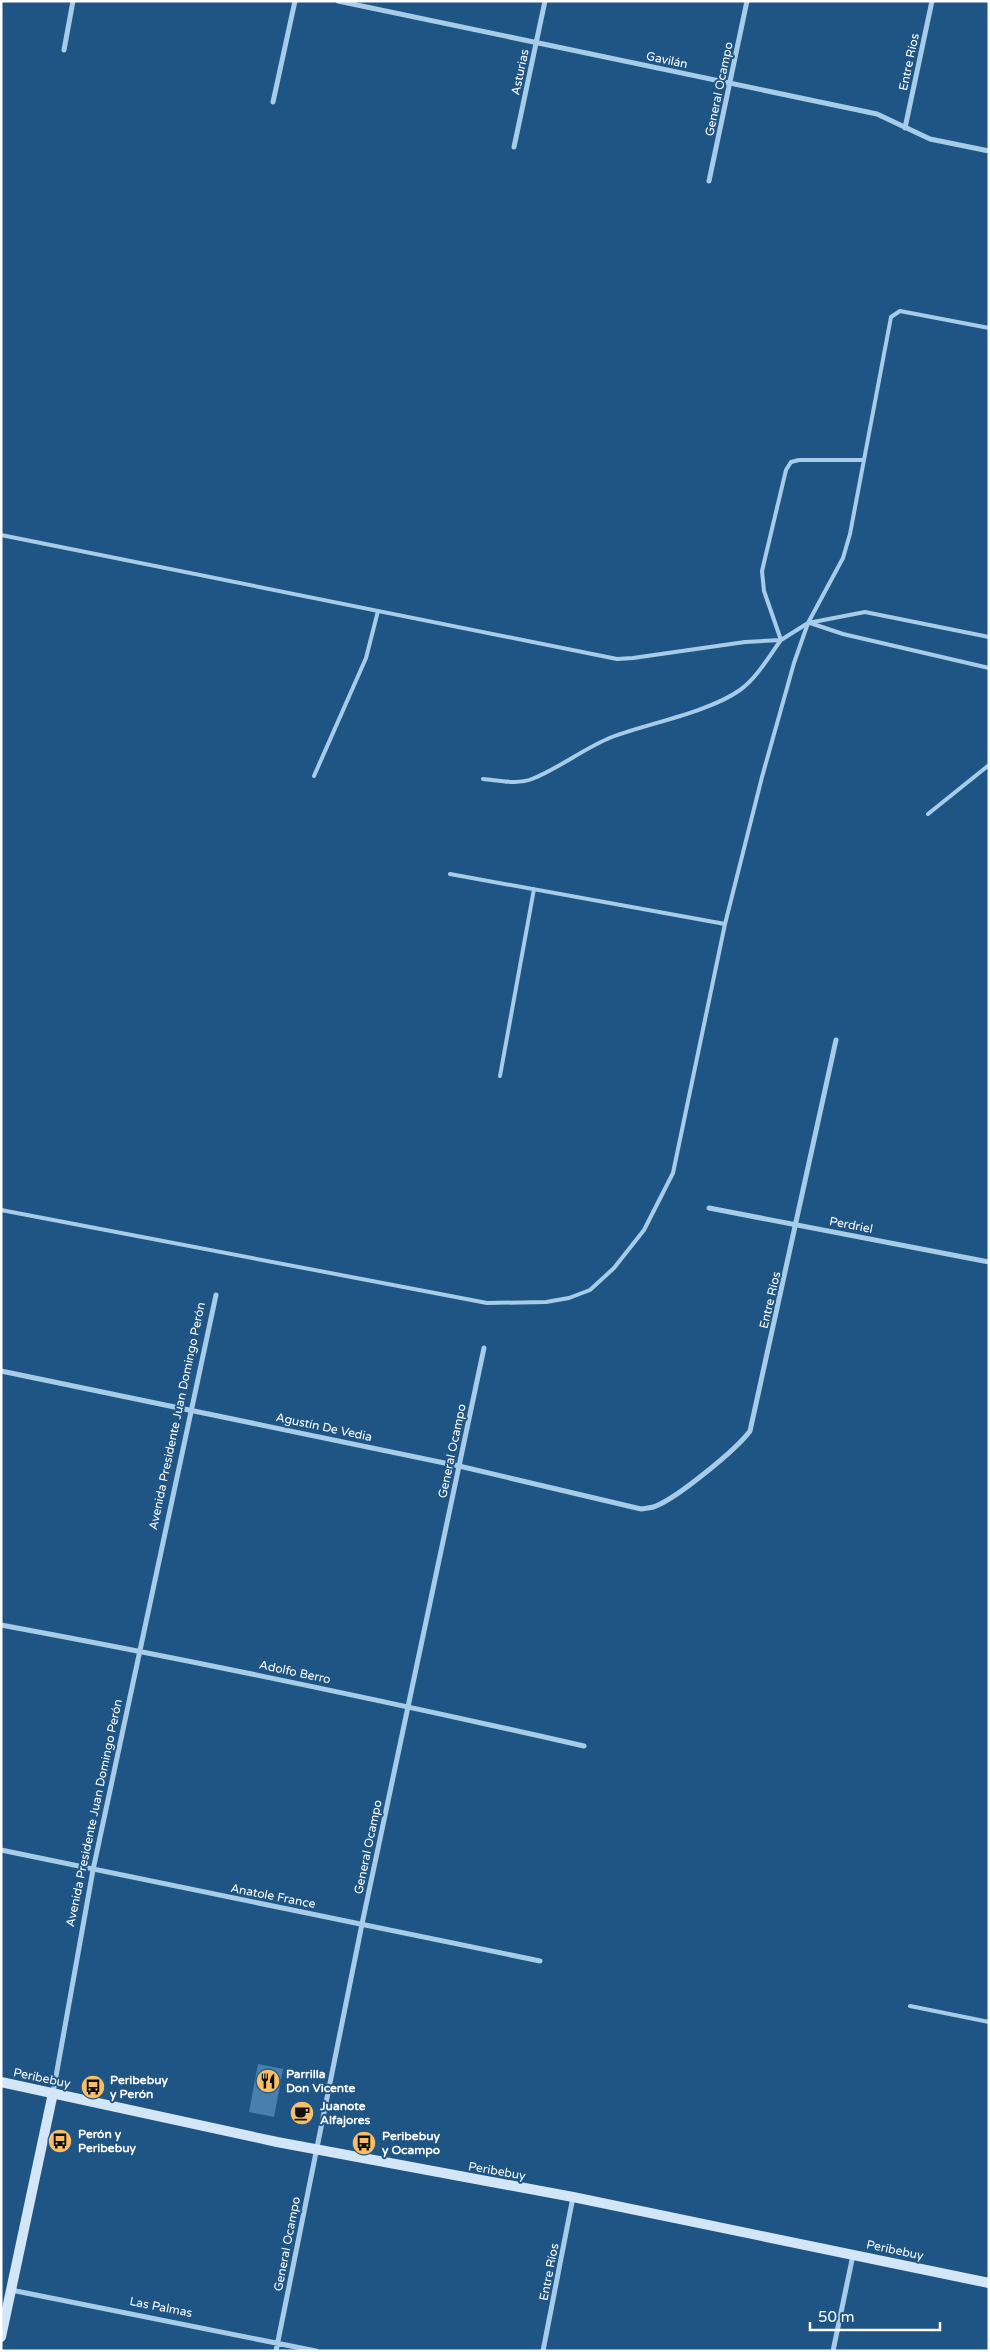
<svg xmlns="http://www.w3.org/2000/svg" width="990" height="2352" font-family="'Varela Round',sans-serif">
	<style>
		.building { fill: #487fac }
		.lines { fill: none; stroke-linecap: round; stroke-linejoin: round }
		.lane { stroke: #a7cce9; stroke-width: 4 }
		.street { stroke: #a7cce9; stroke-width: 5 }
		.secondary { stroke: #d2e6f7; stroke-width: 10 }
		.labels { text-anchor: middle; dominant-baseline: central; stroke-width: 4; stroke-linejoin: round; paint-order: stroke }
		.street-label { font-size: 12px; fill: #fff; stroke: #1f5584 }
		.poi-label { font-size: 12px; font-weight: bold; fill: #fff; stroke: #1f5584; text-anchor: start }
	</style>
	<rect width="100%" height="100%" fill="#1f5584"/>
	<path class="building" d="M258,2064L283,2069L274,2117L249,2112Z"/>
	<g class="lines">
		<path class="lane" d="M1,535L617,659L633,658L745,642L781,640L808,623L865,612L989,637
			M810,623L843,634L989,668
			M314,776L366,658L378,611
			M483,779C497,780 517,785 532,779C560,768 584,748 612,737C650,723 709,712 740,690C757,678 769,656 781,640L764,591L762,571L786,470L791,462L799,460H863
			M928,814L989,765
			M450,874L725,924
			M500,1076L534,889
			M1,1210L487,1303L546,1302L569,1298L590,1290L614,1268L644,1230L673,1173L725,924L762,777L794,663L808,623L843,558L850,534L891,317L900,311L989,328
			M910,2006L989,2022"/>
		<path class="street" d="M338,1L877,114L930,139L989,151
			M64,50L73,1
			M273,102L295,1
			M905,128L932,1
			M514,147L545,1
			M709,181L747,1
			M709,1208L989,1262
			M1,1371L459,1466L641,1509C646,1508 652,1508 656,1506C678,1497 736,1450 750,1431L836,1040
			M1,1625C196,1661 390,1702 584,1746
			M1,1850L540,1961
			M53,2093L93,1870L216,1295
			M11,2290L316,2351
			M276,2351L362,1924L484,1348
			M543,2351L573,2197
			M833,2351L853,2255"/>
		<path class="secondary" d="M1,2082L277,2142L573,2197L989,2283
			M1,2337L53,2093"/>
	</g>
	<defs>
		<g id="restaurant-disc" transform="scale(1.25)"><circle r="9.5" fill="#f7bf67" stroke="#1f5584"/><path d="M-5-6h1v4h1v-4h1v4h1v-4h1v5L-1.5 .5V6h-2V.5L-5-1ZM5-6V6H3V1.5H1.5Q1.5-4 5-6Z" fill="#111"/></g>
		<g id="bus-disc" transform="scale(1.25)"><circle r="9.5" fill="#f7bf67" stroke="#1f5584"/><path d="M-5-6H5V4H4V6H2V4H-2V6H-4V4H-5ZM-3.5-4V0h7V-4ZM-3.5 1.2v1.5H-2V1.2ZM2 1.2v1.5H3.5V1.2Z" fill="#111"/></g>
		<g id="cafe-disc" transform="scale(1.25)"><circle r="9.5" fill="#f7bf67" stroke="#1f5584"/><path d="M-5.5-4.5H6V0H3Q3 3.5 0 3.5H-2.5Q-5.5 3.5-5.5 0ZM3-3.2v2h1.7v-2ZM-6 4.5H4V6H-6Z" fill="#111"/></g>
	</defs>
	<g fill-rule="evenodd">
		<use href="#restaurant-disc" x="268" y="2081"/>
		<use href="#bus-disc" x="93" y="2087"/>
		<use href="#cafe-disc" x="302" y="2113"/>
		<use href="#bus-disc" x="60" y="2141"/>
		<use href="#bus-disc" x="364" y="2143"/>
	</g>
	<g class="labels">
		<g class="street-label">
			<text transform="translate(667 60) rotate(12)">Gavilán</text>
			<text transform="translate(909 62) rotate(-78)">Entre Ríos</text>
			<text transform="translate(520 72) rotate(-78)">Asturias</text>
			<text transform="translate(719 89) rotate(-78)">General Ocampo</text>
			<text transform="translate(851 1225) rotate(11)">Perdriel</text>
			<text transform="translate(770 1300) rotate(-77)">Entre Ríos</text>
			<text transform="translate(177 1416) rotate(-78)">Avenida Presidente Juan Domingo Perón</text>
			<text transform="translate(324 1427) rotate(12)">Agustín De Vedia</text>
			<text transform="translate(452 1451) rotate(-78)">General Ocampo</text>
			<text transform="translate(295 1672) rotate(12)">Adolfo Berro</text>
			<text transform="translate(94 1813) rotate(-78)">Avenida Presidente Juan Domingo Perón</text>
			<text transform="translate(368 1847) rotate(-78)">General Ocampo</text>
			<text transform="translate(273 1896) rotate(11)">Anatole France</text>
			<text transform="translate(42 2078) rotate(12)">Peribebuy</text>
			<text transform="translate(497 2171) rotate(10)">Peribebuy</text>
			<text transform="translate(287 2244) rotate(-79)">General Ocampo</text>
			<text transform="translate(895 2250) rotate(12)">Peribebuy</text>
			<text transform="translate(549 2272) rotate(-79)">Entre Ríos</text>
			<text transform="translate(161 2307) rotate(11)">Las Palmas</text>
		</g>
		<g class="poi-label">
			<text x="286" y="2074">Parrilla<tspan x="286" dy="14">Don Vicente</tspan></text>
			<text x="110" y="2080">Peribebuy<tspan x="110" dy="14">y Perón</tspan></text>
			<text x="320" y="2106">Juanote<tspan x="320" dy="14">Alfajores</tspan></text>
			<text x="78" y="2134">Perón y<tspan x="78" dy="14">Peribebuy</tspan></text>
			<text x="382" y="2136">Peribebuy<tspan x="382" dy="14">y Ocampo</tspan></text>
		</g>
	</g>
	<rect width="990" height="2352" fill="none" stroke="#ffffff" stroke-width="5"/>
	<path d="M810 2322v8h130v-8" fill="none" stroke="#ffffff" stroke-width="2.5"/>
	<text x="818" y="2322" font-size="15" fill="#ffffff" stroke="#1f5584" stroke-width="4" paint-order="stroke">50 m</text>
</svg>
